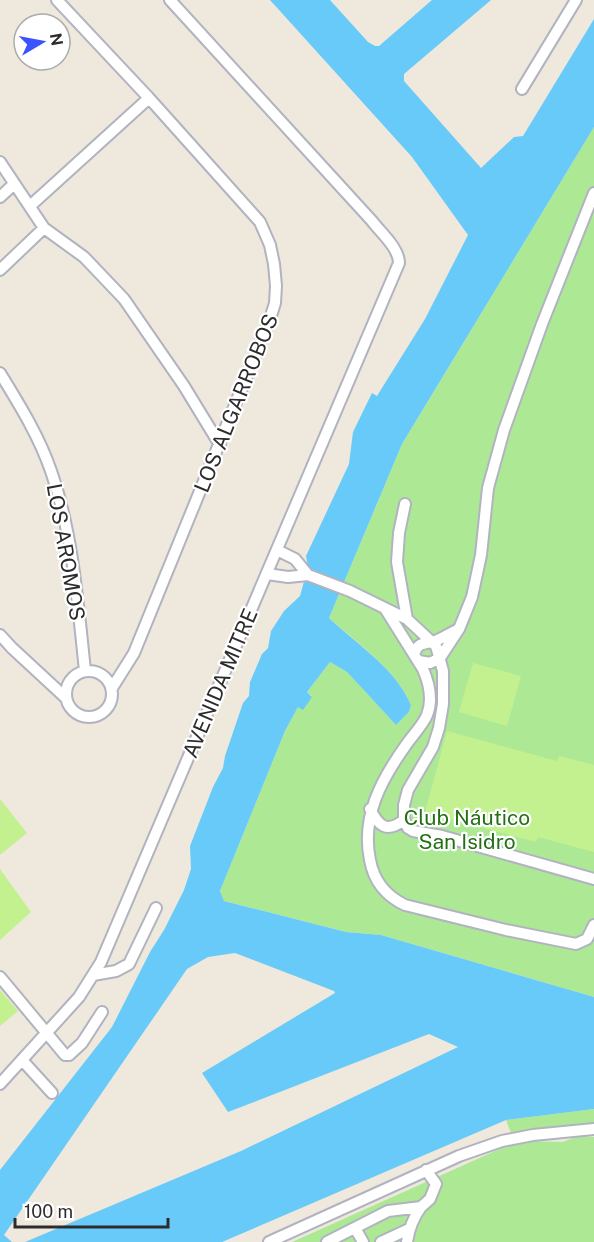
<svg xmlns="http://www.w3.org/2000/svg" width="594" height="1242" font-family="'Public Sans',sans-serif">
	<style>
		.green { fill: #ade995 }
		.pitch { fill: #c3f190 }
		.water { fill: #68caf8 }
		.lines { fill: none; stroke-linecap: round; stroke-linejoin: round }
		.minor-casing { stroke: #b1b3c0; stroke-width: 14 }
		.minor { stroke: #fff; stroke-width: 10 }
		.labels { text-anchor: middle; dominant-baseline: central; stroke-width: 4.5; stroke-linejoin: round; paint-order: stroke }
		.street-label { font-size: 21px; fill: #2c2c2c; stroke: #fff }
		.park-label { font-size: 21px; fill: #237015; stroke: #fff }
	</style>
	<rect width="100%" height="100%" fill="#eee8dd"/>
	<path class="green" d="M594,127V997L381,935L346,932L224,901L220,891L285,731L298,707L312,696L307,692L330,662L347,672L396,725L409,712L411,705C395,668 358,644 329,618L402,444Z
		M594,1109V1129L511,1133L506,1120Z
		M579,1136L594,1137V1242H292L504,1147L529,1141L562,1142Z"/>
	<path class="pitch" d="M473,663L521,676L507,726L459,712Z
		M447,731L557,761L559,756L594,765V852L538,837L536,842L425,812Z
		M0,799L27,833L0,855Z
		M0,869L31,912L0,940Z
		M0,990L18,1011L0,1026Z"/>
	<path class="water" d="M270,0H330L368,42L375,46H379L432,0H491L404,74V81L481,168L514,137L523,136L594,19V127L402,444L329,618C358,645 395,668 411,705L409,712L396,725L347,672L330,662L307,692L312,697L303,710L298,707L285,731L220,891L224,901L346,932L381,935L594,997V1109L506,1120L222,1242H25L241,1151L458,1047L429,1034L228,1112L202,1073L335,993L334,991L235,953L208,957L187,969L4,1235L12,1242H0V1170L112,1027L150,952L164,930L184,890L191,869L190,846L213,787L223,768L225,756L243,703L249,696L250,682L262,654L268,648L271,631L284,611L300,596L308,567L306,556L349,464L353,432L372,393L377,396L425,319L468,235L412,157Z"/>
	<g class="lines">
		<g class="minor-casing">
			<path id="minor" d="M57,0L149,98L260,222L270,245L274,264L276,286L275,303L270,319L134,653L112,688
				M522,89L576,0
				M0,162L44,228L84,257L124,299L184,386L220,445
				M0,197L14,184
				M30,206L149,98
				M0,270L44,228
				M0,373C19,404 39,436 51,471C73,534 78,605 85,671
				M405,504L399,533L397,562L407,619
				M277,550L295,559L308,575L350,591L407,619L436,646L443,671V704L439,728L433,747L408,790L404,805V820L408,828L413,831L442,836L594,879
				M267,574L288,577L308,575
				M386,610L423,669C429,683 433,700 427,715C423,725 412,736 406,745C381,780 361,817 370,860C374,882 386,896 405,905L506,930L576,944L587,939L594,925
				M0,635L12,648L66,698
				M414,654C418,643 422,644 432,642C438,641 452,632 459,629
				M419,661L430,663L440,658L459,629L472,597L481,555L488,488L504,430L542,324L594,193
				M66 694a23 23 0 1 1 46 0a23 23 0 1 1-46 0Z
				M370,809C379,827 387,833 404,820
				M93,975L116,971L129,964L156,908
				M0,977L65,1055H69L82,1043L102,1012
				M22,1060L52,1093
				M0,1084L79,997L101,962L399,263C399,248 381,233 372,221L170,0
				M355,1228L363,1242
				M269,1242L459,1156L502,1141L533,1135L594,1129
				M327,1242L388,1211L421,1207L430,1199L436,1184L426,1170
				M381,1242L409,1229
				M407,1242C409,1228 413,1218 421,1207"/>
		</g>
		<use href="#minor" class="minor"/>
	</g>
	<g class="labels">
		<g class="street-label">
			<text transform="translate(236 403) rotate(-68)">LOS ALGARROBOS</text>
			<text transform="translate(66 552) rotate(80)">LOS AROMOS</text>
			<text transform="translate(220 683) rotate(-67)">AVENIDA MITRE</text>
		</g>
		<g class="park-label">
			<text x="467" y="817">Club Náutico<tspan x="467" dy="24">San Isidro</tspan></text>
		</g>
	</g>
	<g transform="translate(42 42) rotate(80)"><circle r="28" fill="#ffffff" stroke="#ababab" stroke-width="1.5"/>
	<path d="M0-4.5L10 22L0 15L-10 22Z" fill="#3954ff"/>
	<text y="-9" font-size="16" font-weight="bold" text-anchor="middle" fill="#2c2c2c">N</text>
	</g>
	<path d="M15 1218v9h153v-9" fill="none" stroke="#2c2c2c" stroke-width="3"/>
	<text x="24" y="1218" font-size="18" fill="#2c2c2c" stroke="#ffffff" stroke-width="4.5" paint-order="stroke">100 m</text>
</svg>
